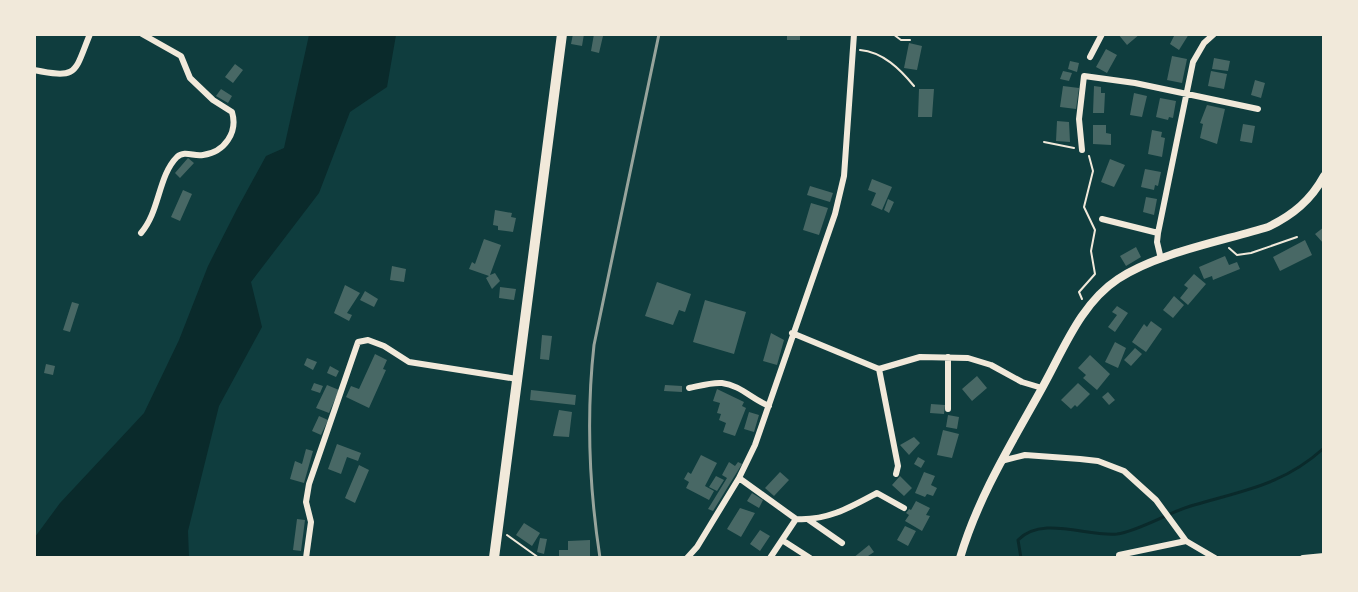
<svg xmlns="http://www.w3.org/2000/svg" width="1358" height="592" font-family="Rubik,sans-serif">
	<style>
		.water { fill: #0a2a2b }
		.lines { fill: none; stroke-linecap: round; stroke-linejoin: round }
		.stream { stroke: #0a2a2b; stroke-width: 3 }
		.building { fill: #486865 }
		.path { stroke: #f1e9da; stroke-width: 2 }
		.minor { stroke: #f1e9da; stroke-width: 6 }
		.tertiary { stroke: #f1e9da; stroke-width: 8 }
		.trunk { stroke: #f1e9da; stroke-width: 10 }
		.rail { stroke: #97a49c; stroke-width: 3 }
	</style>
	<rect width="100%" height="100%" fill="#0f3d3e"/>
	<path class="water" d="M309,35H396L387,87L350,112L319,193L251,282L262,327L219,406L188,531L189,557H35V537L60,503L144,413L179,340L208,266L237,209L266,156L284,148Z"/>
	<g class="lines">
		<path class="stream" d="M1021,558L1018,540C1042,515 1087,537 1117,534C1139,531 1171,511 1194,505C1245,490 1283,485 1324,448"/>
	</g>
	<path class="building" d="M573,34H584L582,46L571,44Z
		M594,34L603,36L599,53L591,51Z
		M787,34H800V40H787Z
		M1118,34H1140L1127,45Z
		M1175,34H1189L1179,50L1170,44Z
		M909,43L922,46L917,70L904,68Z
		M1106,49L1117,55L1107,73L1096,67Z
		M1172,56L1187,59L1182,83L1167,80Z
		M1214,58L1230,61L1228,71L1212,69Z
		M1070,61L1079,63L1077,72L1068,69Z
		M235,64L243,70L233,83L225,77Z
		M1063,71L1072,73L1069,81L1060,79Z
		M1211,71L1227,74L1224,89L1208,86Z
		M1255,80L1265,83L1261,98L1251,95Z
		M1063,86L1079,88L1076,109L1060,107Z
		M1094,86L1101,87V93H1105L1104,113H1093Z
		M221,89L232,96L228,103L216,96Z
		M919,89H934L932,117H918Z
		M1134,93L1147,96L1142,117L1130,115Z
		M1160,98L1176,101L1173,118L1169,117L1168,120L1156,117Z
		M1207,105L1225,109L1217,144L1200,138L1203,124L1200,123Z
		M1057,121L1069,122L1070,142L1056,141Z
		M1243,124L1255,126L1252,143L1240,141Z
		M1093,125H1106V133L1111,134V145L1093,144Z
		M1152,130L1162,132L1161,137L1165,138L1162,157L1148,154Z
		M188,158L194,163L180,178L175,173Z
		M1110,159L1125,165L1114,187L1101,182Z
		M1145,169L1161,172L1158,186L1155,185L1154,190L1141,187Z
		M872,179L892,187L882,210L871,205L876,193L868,190Z
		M810,186L833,193L830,202L807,195Z
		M183,190L192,194L180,221L171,217Z
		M1146,197L1157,199L1154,215L1143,212Z
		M888,199L894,202L889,213L884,210Z
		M811,203L828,208L819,235L803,230Z
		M495,210L512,213L511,217L516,218L513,232L498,230V226L493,225Z
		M1324,227V244L1315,234Z
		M484,239L501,245L490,275L495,273L500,281L492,289L486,278L489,276L469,269L472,262L475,264Z
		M1305,240L1312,255L1280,271L1273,257Z
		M1136,247L1141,257L1126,266L1120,256Z
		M1225,256L1229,265L1237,262L1240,269L1213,280L1212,276L1204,279L1199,267Z
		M392,266L406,269L404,282L390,280Z
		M1194,274L1206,284L1188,305L1180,298L1188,288L1184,285Z
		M657,282L691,294L685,312L679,310L673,325L645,316Z
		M345,285L360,293L347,313L352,315L349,321L334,313Z
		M500,287L516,289L514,300L499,298Z
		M365,291L378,299L374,307L360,300Z
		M1174,296L1184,305L1173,318L1163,310Z
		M705,300L746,312L734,354L693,342Z
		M72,302L79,304L70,332L63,330Z
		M1117,306L1128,313L1115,332L1108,327L1117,315L1112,312Z
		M1151,321L1162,329L1146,352L1132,342L1144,324L1147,327Z
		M771,333L784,340L777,365L763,361Z
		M542,335L552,336L549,360L540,359Z
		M1115,342L1126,348L1118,368L1105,362Z
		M1135,348L1142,354L1131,366L1124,360Z
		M375,354L387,360L383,369L386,370L369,408L346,397L351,386L359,389Z
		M1090,355L1110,374L1097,390L1083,378L1086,375L1078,368Z
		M307,358L317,362L313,370L304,365Z
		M46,364L55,366L53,375L44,373Z
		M330,366L339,371L336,377L327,373Z
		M977,376L987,388L972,401L962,389Z
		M314,383L323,386L320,393L311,390Z
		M1078,383L1090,394L1077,407L1075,405L1071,409L1061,400Z
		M327,385L339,390L329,413L316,408Z
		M665,385L682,386V392L664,391Z
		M717,389L744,402L742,406L746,408L735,436L723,432L726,423L719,420L721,414L717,413L720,403L713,401Z
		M531,390L576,395L575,405L530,400Z
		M1108,392L1115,400L1109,405L1102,397Z
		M931,404L945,405L944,414L930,413Z
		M559,410L572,412L569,437L553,436Z
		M749,412L759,415L754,432L744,429Z
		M948,415L959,417L957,429L946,427Z
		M319,416L328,420L321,435L312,431Z
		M943,430L959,434L952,458L937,455Z
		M914,437L920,443L909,455L900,445Z
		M337,444L361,453L358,461L347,457L341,474L328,469Z
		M306,449L313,451L304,483L290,479L295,461L302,464Z
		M701,455L717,463L705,486L714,491L709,500L686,488L689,482L684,479L688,472L691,474Z
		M918,457L925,461L921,468L914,464Z
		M729,462L735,466L738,462L742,464L713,511L708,509L727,478L722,475Z
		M359,465L369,470L355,503L345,498Z
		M780,472L789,480L774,496L765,488Z
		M924,472L935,476L931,485L937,488L933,496L927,494L925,497L915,493Z
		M716,476L724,480L717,491L709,487Z
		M900,476L912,488L904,496L892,485Z
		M752,493L763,500L759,508L747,501Z
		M916,501L930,508L926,515L930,516L922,531L905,521L909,515L906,513L909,509L911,510Z
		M740,508L755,513L741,537L727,529Z
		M297,519L305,520L301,551L293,550Z
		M524,523L540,533L532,546L516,535Z
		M905,526L916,531L908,546L897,540Z
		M760,530L770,536L760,551L750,544Z
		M540,538L547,539L544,554L537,552Z
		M590,540V558H559V550H568V541Z
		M869,545L874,552L865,558H853Z"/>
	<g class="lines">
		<path class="path" d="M893,34L901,40H910
			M860,50C883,52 900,69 914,86
			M1044,142L1074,148
			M1229,248L1237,255L1251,253L1297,237
			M1082,299L1079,292L1095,274L1091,251L1095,230L1084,207L1093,171L1089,156
			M507,535L539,558"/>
		<path class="minor" d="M1090,57L1102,34
			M34,70C79,79 74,73 90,34
			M1082,150L1079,119L1084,76L1135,83L1258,109
			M1102,219L1158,233
			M141,233C160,211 158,176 177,157C185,150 194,157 203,155C225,152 238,132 232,112L213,100L190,78L181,56L142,34
			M1161,259L1157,242L1158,233L1193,62L1204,43L1214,34
			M792,333L879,369L920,357L968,358L991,365L1022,382L1042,388
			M948,357V409
			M879,369L898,466L896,474
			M689,388C699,386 712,382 722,383C740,385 753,400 769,406
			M1001,461L1025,455L1080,459L1098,461L1124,471L1156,500L1186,541L1215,558
			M739,478L796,519L770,558
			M796,519C827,521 851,507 877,493L904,508
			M809,520L842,543
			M782,540L810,558
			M306,558L311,522L306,502L309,484L358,342L368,340L384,346L409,362L517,379
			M687,558L697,547L739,478L755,445L835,214L844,176L854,34
			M1119,558V555L1186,541
			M1303,558L1324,556"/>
		<path class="tertiary" d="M960,558C978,497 1011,444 1041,390C1063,351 1080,304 1118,279C1157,253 1223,241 1268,227C1293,215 1311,200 1324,176"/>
		<path class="trunk" d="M494,558L562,34"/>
		<path class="rail" d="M600,558C589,486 586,417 594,345L659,34"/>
	</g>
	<rect width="1358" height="592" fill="none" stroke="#f1e9da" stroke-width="72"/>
</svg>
